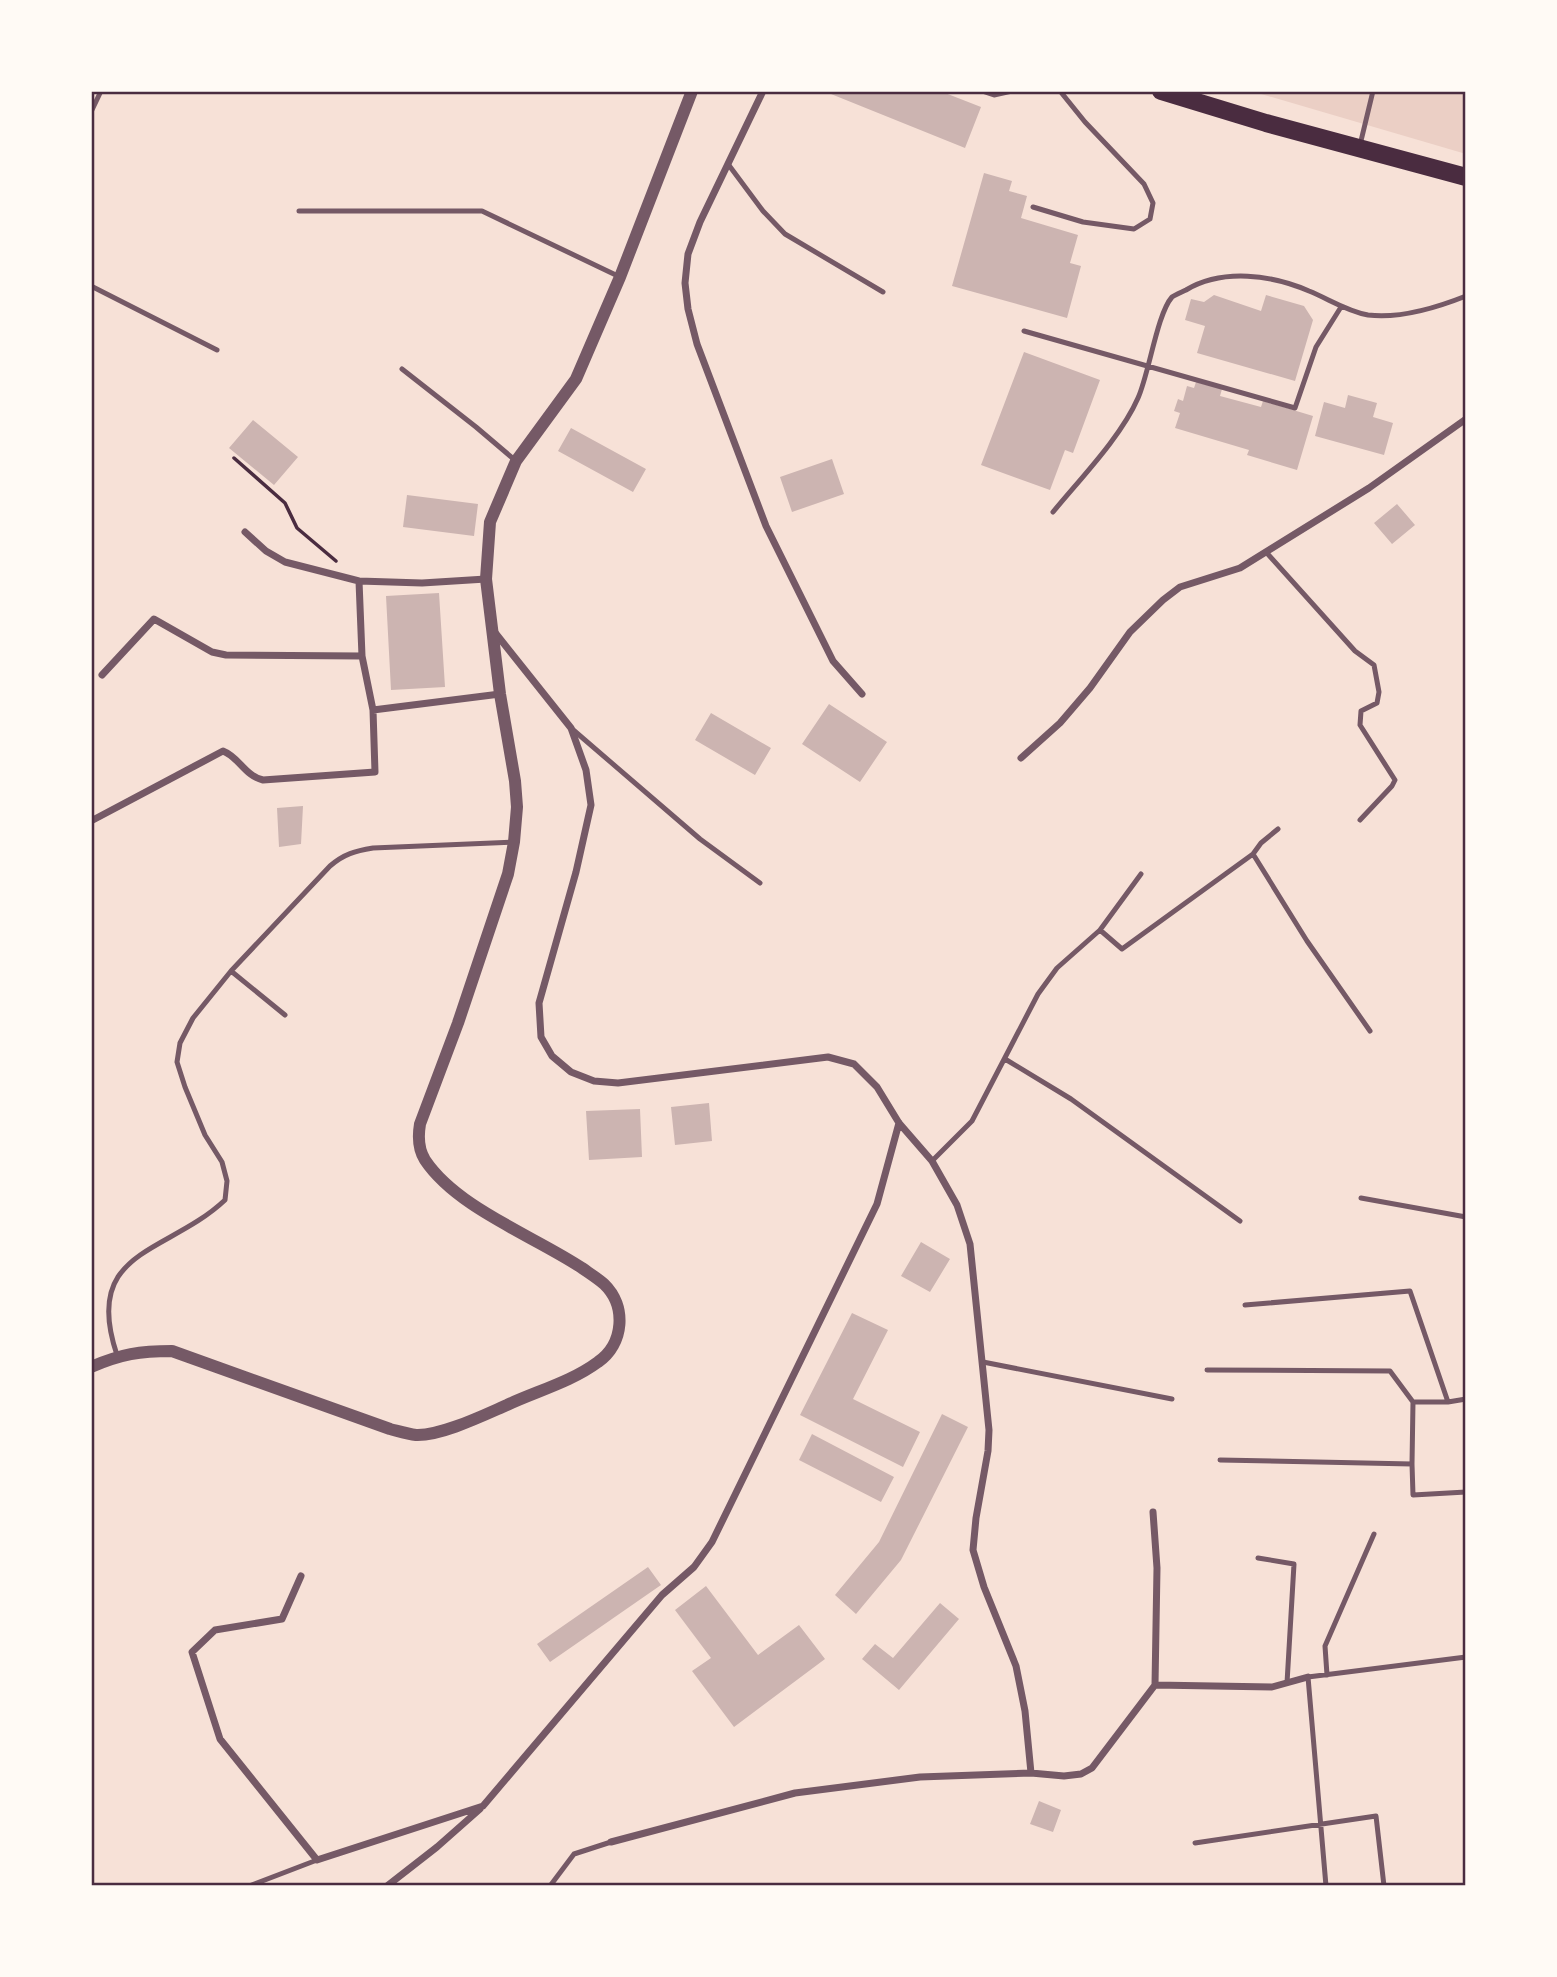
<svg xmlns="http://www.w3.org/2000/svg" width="1557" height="1977" font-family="Mulish,sans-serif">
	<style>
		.green { fill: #ebcfc5 }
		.building { fill: #ccb4b1 }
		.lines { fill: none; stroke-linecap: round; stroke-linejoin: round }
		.path { stroke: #4a2c40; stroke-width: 3.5 }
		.service { stroke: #755966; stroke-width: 5 }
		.minor { stroke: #755966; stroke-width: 7 }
		.tertiary { stroke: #755966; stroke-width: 12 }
		.primary { stroke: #4a2c40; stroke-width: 18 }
		.neatline { fill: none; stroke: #4a2c40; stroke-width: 2.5 }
	</style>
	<rect width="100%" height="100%" fill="#f7e1d7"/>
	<path class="green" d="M1251,91H1466V154Z"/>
	<path class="building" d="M833,91H940L981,107L965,148L831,94Z
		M984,173L1012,181L1009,191L1027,196L1021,218L1078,235L1070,263L1081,266L1067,318L952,286Z
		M1214,295L1261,311L1266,295L1304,306L1313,320L1295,381L1197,353L1205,326L1185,320L1191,299L1204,302Z
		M1024,352L1100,380L1073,453L1065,450L1050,490L981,465Z
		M1196,382L1222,389L1220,396L1261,407L1263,401L1313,416L1297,470L1247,455L1249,450L1175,428L1180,413L1174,411L1178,399L1183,401L1187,386L1194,388Z
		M1348,395L1377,403L1373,417L1393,423L1384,455L1315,436L1324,402L1345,408Z
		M253,420L298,457L274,485L229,448Z
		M571,428L646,469L633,492L558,451Z
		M832,459L844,494L792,512L780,477Z
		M407,495L478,504L474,536L403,527Z
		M1397,504L1415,525L1392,544L1374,523Z
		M439,593L445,687L391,690L386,596Z
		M829,704L887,742L860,782L802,744Z
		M711,713L771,748L755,775L695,740Z
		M303,806L301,844L279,847L277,808Z
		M709,1103L712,1141L675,1145L671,1107Z
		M640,1109L642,1157L589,1160L586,1111Z
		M921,1242L950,1259L930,1292L901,1276Z
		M852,1313L888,1330L853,1399L920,1432L903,1467L800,1415Z
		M942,1414L968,1427L901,1560L856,1614L835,1595L879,1542Z
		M812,1434L894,1477L881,1502L799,1460Z
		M648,1567L661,1585L550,1662L537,1644Z
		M706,1586L758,1655L799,1625L825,1659L734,1727L692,1671L711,1658L675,1610Z
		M940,1603L959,1619L899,1690L862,1659L875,1644L893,1658Z
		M1039,1801L1061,1810L1053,1832L1030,1824Z"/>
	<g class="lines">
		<path class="path" d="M234,458L285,503L297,528L336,561"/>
		<path class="service" d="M982,91L994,95L1012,91
			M91,112L101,91
			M1360,145L1373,91
			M728,164L763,211L785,234L883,292
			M1033,207L1083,222L1134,229L1150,219L1153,203L1144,184L1085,122L1060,91
			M299,211H482L620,277
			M91,286L217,350
			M1024,331L1295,408L1316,347L1341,307
			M402,369L476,427L516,461
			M1053,512C1080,479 1121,437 1138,398C1149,374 1157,314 1172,297C1176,294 1182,292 1186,290C1223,268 1272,275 1309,291C1329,299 1346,311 1368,315C1401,319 1436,308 1466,296
			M1266,552L1355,651L1374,665L1379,692L1377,703L1361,711L1360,725L1395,780L1392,786L1360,820
			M571,728L700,839L760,883
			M1253,854L1307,941L1370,1031
			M1100,930L1141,874
			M231,971L285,1015
			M1005,1059L1071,1099L1240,1221
			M932,1161L972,1121L1038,994L1057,968L1100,930L1122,949L1253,854L1261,843L1278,829
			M1361,1198L1466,1217
			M1245,1305L1410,1291L1448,1402
			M117,1355C81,1249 168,1254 225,1200L227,1181L222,1162L205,1135L185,1087L177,1062L180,1043L193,1018L231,971L330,866C344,854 355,851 373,848L514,842
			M983,1362L1172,1399
			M1207,1370L1390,1371L1413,1402L1412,1464L1220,1460
			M1413,1402H1448L1466,1399
			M1412,1464L1413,1495L1466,1492
			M1258,1558L1294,1564L1287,1683
			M1327,1675L1325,1646L1374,1534
			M1195,1843L1376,1816L1384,1886
			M249,1886L317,1860
			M550,1886L574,1854L611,1842
			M1326,1886L1308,1677L1466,1657"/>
		<path class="minor" d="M763,91L700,222L688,254L685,283L688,309L697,344L766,526L833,661L862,694
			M245,532L266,551L285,562L359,581L422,583L486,579
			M359,581L362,656
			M493,630L571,728L586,770L591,805L576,872L539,1003L541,1037L552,1056L571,1072L594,1081L618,1083L828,1057L854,1064L877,1087L899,1123L932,1161L957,1205L970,1244L989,1430L988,1451L976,1518L973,1550L984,1587L1016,1666L1025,1711L1031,1773
			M373,710L500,694
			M1021,758L1060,723L1090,688L1130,632L1163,600L1180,587L1240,568L1369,488L1466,419
			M91,821L223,751C239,757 245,776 263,780L375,772L373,710L362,656L226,655L212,652L154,619L102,675
			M301,1576L282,1619L215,1630L192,1652L220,1739L317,1860L483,1806L662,1595L694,1567L712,1542L877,1204L899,1123
			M1155,1685L1272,1687L1308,1677
			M611,1842L795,1793L920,1777L1031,1773L1064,1776L1081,1774L1092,1768L1155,1685L1157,1568L1153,1512
			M387,1886L437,1847L480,1809"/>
		<path class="tertiary" d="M91,1367C121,1354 140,1351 172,1351L390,1429C398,1431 408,1434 416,1435C441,1436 484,1415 507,1405C537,1391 571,1382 598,1362C624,1344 627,1306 604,1284C597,1278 589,1273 582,1268C534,1236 457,1208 425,1160C418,1149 418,1136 420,1124L458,1023L508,874L514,842L517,807L515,781L500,694L486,579L490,522L516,461L576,379L620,277L692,91"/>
		<path class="primary" d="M1161,91L1266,123L1466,177"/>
	</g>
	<rect width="1557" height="1977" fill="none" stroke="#fffaf5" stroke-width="186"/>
	<rect x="93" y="93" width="1371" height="1791" class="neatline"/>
</svg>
